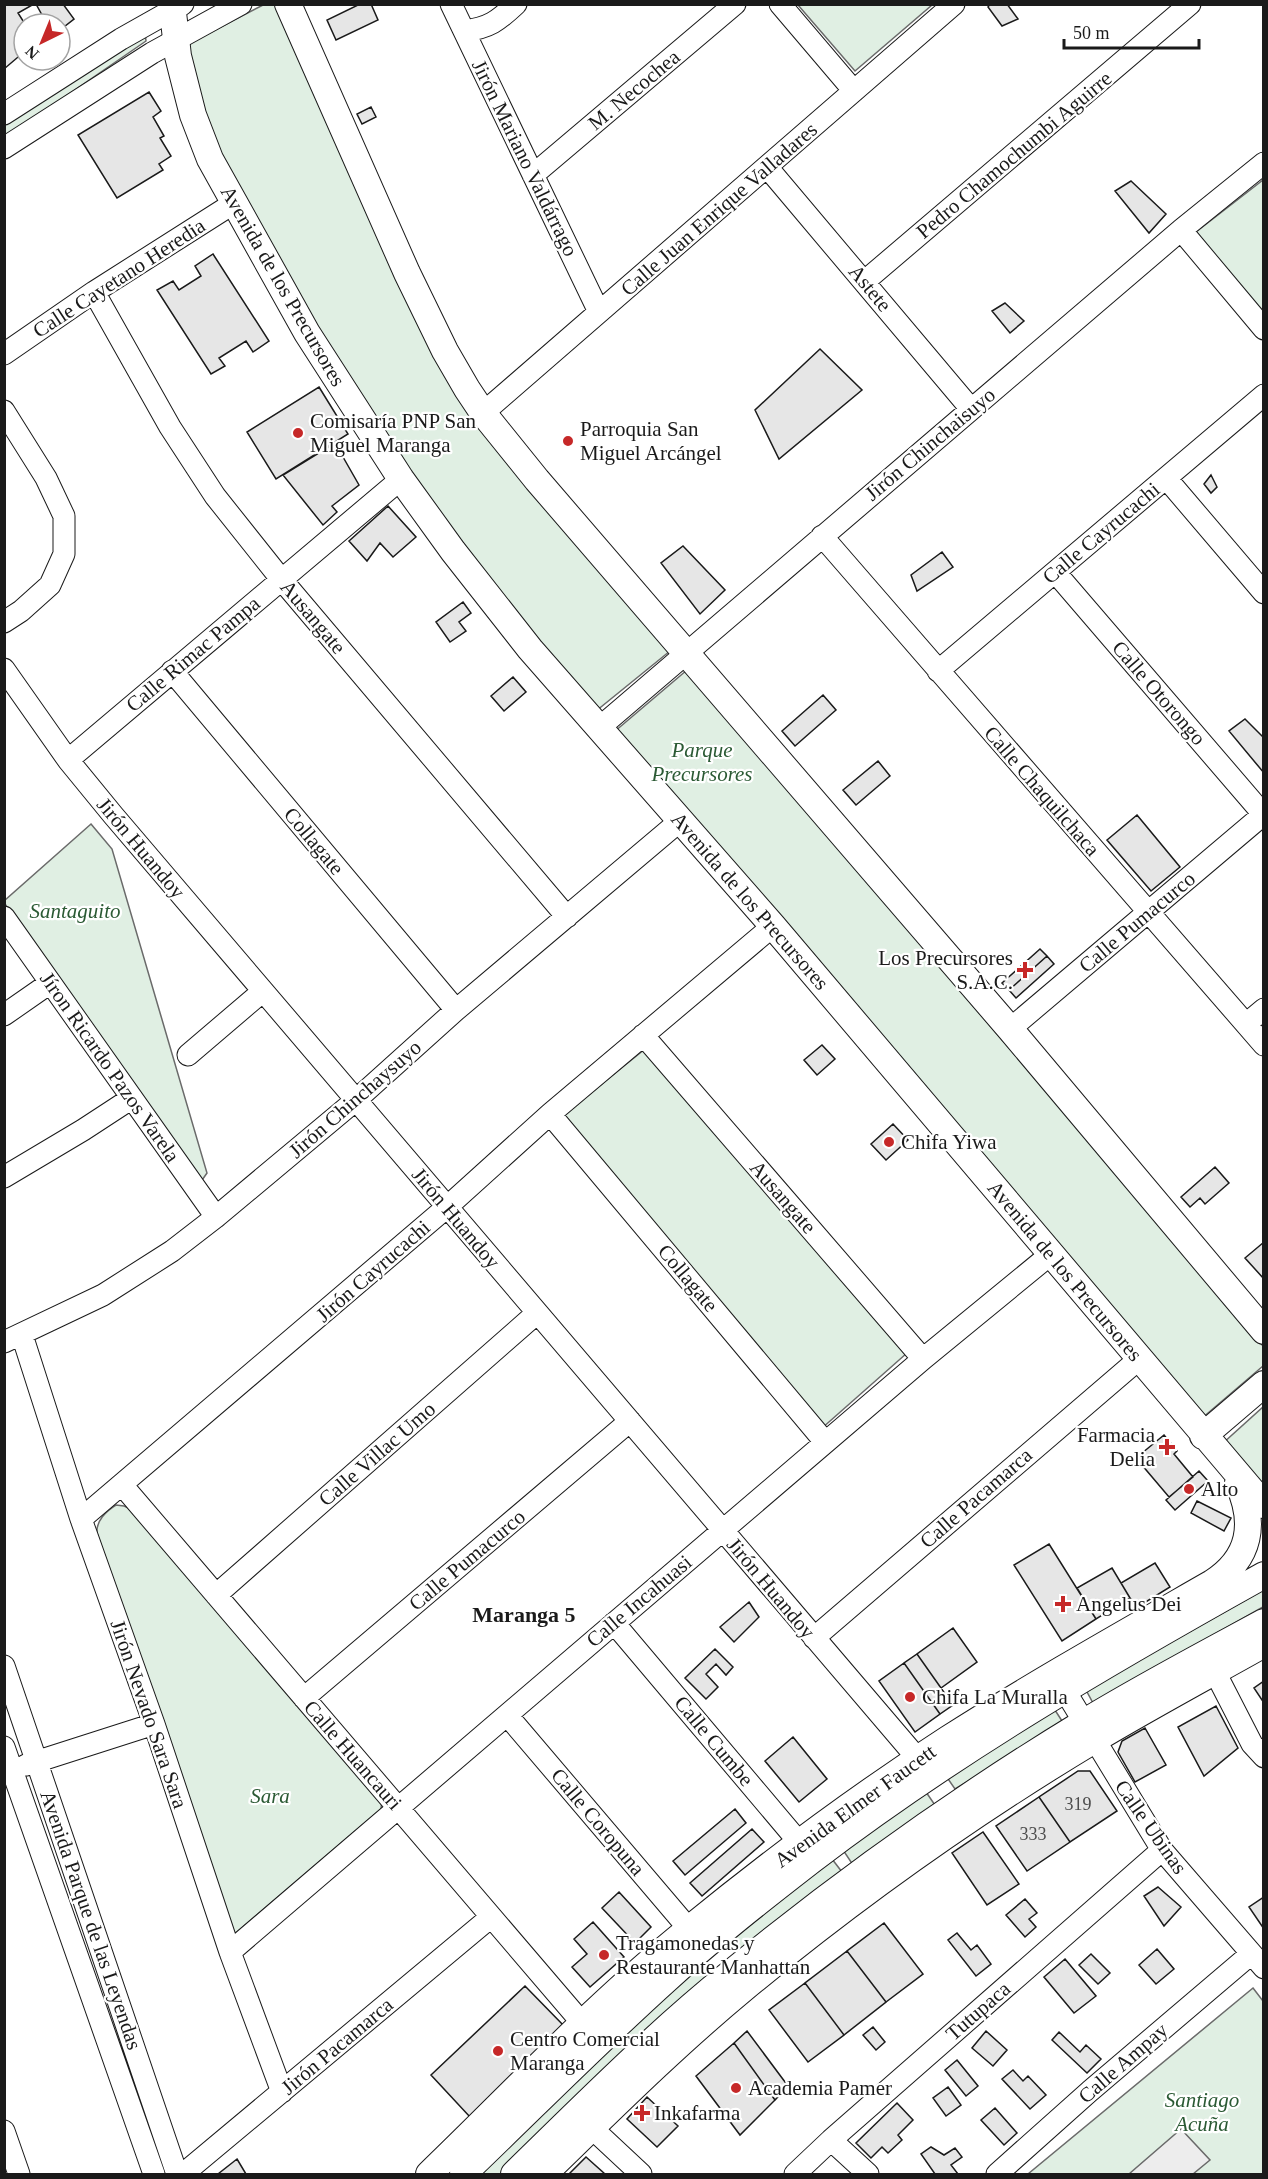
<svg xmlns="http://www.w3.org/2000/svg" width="1268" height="2179" font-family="'Times New Roman',serif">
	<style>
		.green { fill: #e0efe3; stroke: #6a6a6a; stroke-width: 1.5 }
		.parking { fill: #ededed; stroke: #6a6a6a; stroke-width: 1.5 }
		.building { fill: #e6e6e6; stroke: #1a1a1a; stroke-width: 1.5 }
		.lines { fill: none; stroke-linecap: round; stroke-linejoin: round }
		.minor-casing { stroke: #1a1a1a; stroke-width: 23 }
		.major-casing { stroke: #1a1a1a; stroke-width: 28 }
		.minor { stroke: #fff; stroke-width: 21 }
		.major { stroke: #fff; stroke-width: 26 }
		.poi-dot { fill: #c62828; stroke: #fff; stroke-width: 2 }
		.labels { text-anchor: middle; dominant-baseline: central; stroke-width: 4.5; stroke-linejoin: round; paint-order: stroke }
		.number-label { font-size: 18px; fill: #4d4d4d }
		.street-label { font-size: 21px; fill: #1a1a1a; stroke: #fff }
		.poi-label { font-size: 21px; fill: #1a1a1a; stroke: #fff; text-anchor: start }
		.park-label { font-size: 21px; font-style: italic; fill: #2b5a34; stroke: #fff }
		.neighbourhood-label { font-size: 22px; font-weight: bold; fill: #1a1a1a; stroke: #fff }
	</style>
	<rect width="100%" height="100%" fill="#fff"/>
	<path class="green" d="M263,5H280L466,406L670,651L596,711L406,480L243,208L205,119L188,44Z
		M798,5H932L855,71Z
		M145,33L146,41L5,138V122Z
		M1263,180V313L1196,232Z
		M687,670L1263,1346V1366L1201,1419L614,732Z
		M91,824L112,849L207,1173L200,1183L5,904L4,901Z
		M645,1049L907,1353L821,1429L561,1117Z
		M1263,1407V1491L1222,1444Z
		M116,1505L124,1506L133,1510L382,1799L381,1809L231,1937L97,1533C96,1521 106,1511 116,1505Z
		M1263,1590V1607L1093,1703L1086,1690Z
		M1053,1707L1064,1724L955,1789L944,1773Z
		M926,1792L937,1808L853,1865L843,1850Z
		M832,1859L842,1872L737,1957L729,1942Z
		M699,1962L710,1976L614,2064L501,2174H476Z
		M1253,1988L1263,2001V2174H1028Z"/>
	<path class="parking" d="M1181,2129L1210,2160L1193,2174H1129Z"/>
	<path class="building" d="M4,4H34L18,13L25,24L24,52L4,69Z
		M36,4H63L74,19L60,30V24H47Z
		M360,4H371L378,20L336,40L327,20Z
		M990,4H1007L1018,19L1002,26L988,7Z
		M149,92L161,111L153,117L164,136L160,138L171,156L159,164L163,170L117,198L78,135Z
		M371,107L376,117L362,124L357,114Z
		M1131,181L1166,214L1149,233L1115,191Z
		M213,254L269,341L253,352L246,341L219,358L225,366L211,374L157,290L173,281L179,290L201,276L195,266Z
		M1005,303L1024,321L1010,333L992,311Z
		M820,349L862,390L779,459L755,410Z
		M319,387L348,434L276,479L247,432Z
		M335,443L359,485L332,506L337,512L323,525L283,475Z
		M1211,475L1217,487L1211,493L1204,484Z
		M388,506L416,537L393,557L380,543L367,561L349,541Z
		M683,546L725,590L700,614L661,563Z
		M942,552L953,567L917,591L911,575Z
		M463,602L471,613L459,622L466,631L450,642L436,622Z
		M513,677L526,692L504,711L491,696Z
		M823,695L836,710L795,746L782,731Z
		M1245,719L1264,738V773L1229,731Z
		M878,761L890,776L856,805L843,790Z
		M1137,815L1180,867L1151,891L1107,840Z
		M1040,949L1047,956L1009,990L1002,983Z
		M1047,956L1054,964L1016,998L1009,990Z
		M822,1045L835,1059L817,1075L804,1060Z
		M893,1124L908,1140L886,1160L871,1144Z
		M1215,1167L1229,1183L1205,1204L1200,1198L1190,1207L1181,1197Z
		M1264,1242V1279L1245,1258Z
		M1164,1435L1177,1451L1174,1454L1193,1477L1169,1497L1136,1458Z
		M1199,1471L1208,1481L1175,1510L1166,1500Z
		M1197,1501L1231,1518L1224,1531L1191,1513Z
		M1049,1544L1096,1619L1062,1641L1014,1565Z
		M1155,1563L1170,1587L1136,1608L1121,1583Z
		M1112,1568L1130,1598L1096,1619L1077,1588Z
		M749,1602L759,1617L734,1642L720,1627Z
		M953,1628L977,1662L941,1688L917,1654Z
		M715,1649L733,1667L726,1675L716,1664L706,1674L718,1687L706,1699L685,1678Z
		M917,1654L953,1705L940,1714L904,1663Z
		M904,1663L940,1714L915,1732L879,1681Z
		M1264,1681V1703L1254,1688Z
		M1216,1706L1238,1748L1204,1776L1178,1727Z
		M1145,1728L1166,1765L1135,1782L1118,1752L1122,1741Z
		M793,1737L827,1779L799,1802L765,1761Z
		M1078,1771H1090L1117,1811L1070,1842L1039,1797Z
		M1039,1797L1070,1842L1027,1871L996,1826Z
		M735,1809L746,1823L685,1875L673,1861Z
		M752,1829L764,1842L702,1896L690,1883Z
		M983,1832L1019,1884L987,1905L952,1853Z
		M1158,1887L1181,1907L1164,1926L1144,1896Z
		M619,1892L651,1927L635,1943L602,1908Z
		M1264,1897V1929L1249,1907Z
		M1025,1899L1037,1913L1029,1919L1036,1927L1025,1937L1006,1915Z
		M593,1922L624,1957L590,1987L572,1967L587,1954L574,1939Z
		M884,1923L923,1974L886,2002L847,1951Z
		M957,1933L971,1950L977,1945L991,1964L976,1976L948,1940Z
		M1157,1949L1174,1969L1156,1984L1139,1965Z
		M847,1951L886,2002L844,2035L805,1983Z
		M1091,1954L1110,1973L1098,1984L1079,1965Z
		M1065,1959L1096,1996L1074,2013L1044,1977Z
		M805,1983L844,2035L808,2062L769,2010Z
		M525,1986L565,2027L470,2117L431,2075Z
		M873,2027L885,2042L876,2050L863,2035Z
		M747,2031L788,2086L775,2100L734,2043Z
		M986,2031L1007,2050L993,2066L972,2048Z
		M1059,2032L1080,2052L1086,2045L1101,2059L1087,2073L1052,2040Z
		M734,2043L775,2100L740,2135L696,2076Z
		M957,2060L978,2086L966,2096L945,2070Z
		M1013,2070L1023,2081L1028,2076L1046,2095L1030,2109L1002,2079Z
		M948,2087L961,2105L946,2116L933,2098Z
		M647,2097L678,2126L657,2147L627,2119Z
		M897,2103L913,2120L898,2135L902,2140L888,2153L882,2147L871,2158L856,2143Z
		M995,2108L1017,2133L1004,2145L981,2120Z
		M931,2147L944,2155L955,2148L962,2157L951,2165L958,2174H935L921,2154Z
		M586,2157L605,2174H569Z
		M237,2159L246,2174H218Z"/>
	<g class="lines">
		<g class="minor-casing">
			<path id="minor" d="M451,4L599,312
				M780,4L854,91
				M464,31C489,28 498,21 516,4
				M4,114L121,39L183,4
				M4,148L152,53L241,4
				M767,167L971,409
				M533,175L735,4
				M1181,230L1264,329
				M865,281L1190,4
				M94,292L170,427L215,496L281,579L567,917
				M4,354L94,292L234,203
				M4,411L46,478L64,516V554L50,585L21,611L4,622
				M483,413L954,4
				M1166,478L1264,593
				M822,536L1264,1045
				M1055,572L1263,814
				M4,669L68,760L113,815L918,1759
				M172,671L456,1010
				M938,671L1264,395
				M599,728L1181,230L1264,163
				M68,760L401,479
				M4,917L216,1217
				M4,1015L50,983
				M1246,1024L1264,1009
				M1010,1029L1264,814
				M643,1035L923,1359
				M188,1055L263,991
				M550,1114L825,1442
				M4,1177L83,1130L132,1098
				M22,1335L81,1519L154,1724L230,1952L282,2092
				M4,1342L103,1295L172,1251L216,1217L356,1100L456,1010L681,820
				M123,1486L583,2024
				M81,1519L447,1207L550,1114L773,926
				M216,1595L537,1313
				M614,1623L809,1854
				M814,1638L1139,1359
				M4,1666L177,2174
				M1215,1672L1252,1744L1264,1757
				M1056,1676L1162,1850L1264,1968
				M304,1698L630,1421
				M507,1715L689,1929
				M4,1747L154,2174
				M26,1765L154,1724
				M230,1952L923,1359L1051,1254
				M580,2117L641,2174
				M4,2131L19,2174
				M831,2140L868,2174
				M183,2174L491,1917
				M795,2174L831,2140L1162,1850
				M997,2174L1090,2091L1251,1954"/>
		</g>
		<g class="major-casing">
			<path id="major" d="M172,4L178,56L193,115L210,159L307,333L401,479L453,551L530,649L773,926L1264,1505
				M288,4L407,273L445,351L467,389L483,413L537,480L1010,1029L1264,1331
				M1203,1436L1264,1384
				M429,2174C514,2092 596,2004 688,1930C771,1862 858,1797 948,1739C1034,1684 1123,1634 1212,1583C1251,1558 1256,1523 1238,1483
				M463,2174C531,2109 597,2042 667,1979C713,1937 763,1898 812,1860C953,1752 1108,1662 1264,1575
				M514,2174C584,2106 654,2035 731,1973C842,1882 960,1798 1083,1723C1142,1687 1203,1655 1264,1622
				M544,2174C609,2111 673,2047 743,1989C853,1898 971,1814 1094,1740C1149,1707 1207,1676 1264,1644"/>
		</g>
		<use href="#minor" class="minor"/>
		<use href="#major" class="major"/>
	</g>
	<g class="poi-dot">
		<circle cx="298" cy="433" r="6"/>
		<circle cx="568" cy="441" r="6"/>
		<path d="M1022 961h6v6h6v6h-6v6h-6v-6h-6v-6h6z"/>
		<circle cx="889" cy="1142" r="6"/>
		<path d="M1164 1438h6v6h6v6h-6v6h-6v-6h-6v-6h6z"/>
		<circle cx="1189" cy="1489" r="6"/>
		<path d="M1060 1595h6v6h6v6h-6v6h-6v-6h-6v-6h6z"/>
		<circle cx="910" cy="1697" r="6"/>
		<circle cx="604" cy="1955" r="6"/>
		<circle cx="498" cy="2051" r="6"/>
		<circle cx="736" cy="2088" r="6"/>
		<path d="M639 2104h6v6h6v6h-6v6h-6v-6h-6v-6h6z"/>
	</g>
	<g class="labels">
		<g class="number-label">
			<text x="1078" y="1804">319</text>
			<text x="1033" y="1834">333</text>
		</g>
		<g class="street-label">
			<text transform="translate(634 90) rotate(-40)">M. Necochea</text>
			<text transform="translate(1014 155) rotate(-40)">Pedro Chamochumbi Aguirre</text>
			<text transform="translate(525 158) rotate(64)">Jirón Mariano Valdárrago</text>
			<text transform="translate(719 209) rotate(-41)">Calle Juan Enrique Valladares</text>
			<text transform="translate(119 278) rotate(-33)">Calle Cayetano Heredia</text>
			<text transform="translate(283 286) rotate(60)">Avenida de los Precursores</text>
			<text transform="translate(870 288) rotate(50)">Astete</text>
			<text transform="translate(930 444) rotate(-40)">Jirón Chinchaisuyo</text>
			<text transform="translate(1101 533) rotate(-40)">Calle Cayrucachi</text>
			<text transform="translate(313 617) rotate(50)">Ausangate</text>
			<text transform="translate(193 654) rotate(-40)">Calle Rimac Pampa</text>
			<text transform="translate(1159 693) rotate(49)">Calle Otorongo</text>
			<text transform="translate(1042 791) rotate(49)">Calle Chaquilchaca</text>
			<text transform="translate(314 841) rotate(50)">Collagate</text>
			<text transform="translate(141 848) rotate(50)">Jirón Huandoy</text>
			<text transform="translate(750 901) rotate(49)">Avenida de los Precursores</text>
			<text transform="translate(1137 922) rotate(-40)">Calle Pumacurco</text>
			<text transform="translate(110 1067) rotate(55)">Jíron Ricardo Pazos Varela</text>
			<text transform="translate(355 1099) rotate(-41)">Jirón Chinchaysuyo</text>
			<text transform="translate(783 1197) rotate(49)">Ausangate</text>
			<text transform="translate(456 1218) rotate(50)">Jirón Huandoy</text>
			<text transform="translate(373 1271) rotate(-41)">Jirón Cayrucachi</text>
			<text transform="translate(1065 1271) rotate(50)">Avenida de los Precursores</text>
			<text transform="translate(688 1278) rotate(50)">Collagate</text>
			<text transform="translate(377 1454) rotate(-41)">Calle Villac Umo</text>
			<text transform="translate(976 1498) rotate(-41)">Calle Pacamarca</text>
			<text transform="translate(467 1560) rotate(-40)">Calle Pumacurco</text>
			<text transform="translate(771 1588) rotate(50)">Jirón Huandoy</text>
			<text transform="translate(639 1601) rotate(-40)">Calle Incahuasi</text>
			<text transform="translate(149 1714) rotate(71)">Jirón Nevado Sara Sara</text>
			<text transform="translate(714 1741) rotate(50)">Calle Cumbe</text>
			<text transform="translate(353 1755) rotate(49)">Calle Huancauri</text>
			<text transform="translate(855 1806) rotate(-36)">Avenida Elmer Faucett</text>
			<text transform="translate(598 1822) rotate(50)">Calle Coropuna</text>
			<text transform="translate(1151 1827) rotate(55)">Calle Ubinas</text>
			<text transform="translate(91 1920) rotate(71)">Avenida Parque de las Leyendas</text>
			<text transform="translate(978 2011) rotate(-41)">Tutupaca</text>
			<text transform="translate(337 2046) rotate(-40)">Jirón Pacamarca</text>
			<text transform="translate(1123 2063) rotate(-41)">Calle Ampay</text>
		</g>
		<g class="poi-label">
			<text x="310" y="421">Comisaría PNP San<tspan x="310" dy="24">Miguel Maranga</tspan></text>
			<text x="580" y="429">Parroquia San<tspan x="580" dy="24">Miguel Arcángel</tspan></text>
			<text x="1013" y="958" text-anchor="end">Los Precursores<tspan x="1013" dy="24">S.A.C.</tspan></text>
			<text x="901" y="1142">Chifa Yiwa</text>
			<text x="1155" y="1435" text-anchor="end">Farmacia<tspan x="1155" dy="24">Delia</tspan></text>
			<text x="1201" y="1489">Alto</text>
			<text x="1076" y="1604">Angelus Dei</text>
			<text x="922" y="1697">Chifa La Muralla</text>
			<text x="616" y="1943">Tragamonedas y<tspan x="616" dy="24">Restaurante Manhattan</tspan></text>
			<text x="510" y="2039">Centro Comercial<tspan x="510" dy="24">Maranga</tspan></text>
			<text x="748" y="2088">Academia Pamer</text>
			<text x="654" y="2113">Inkafarma</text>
		</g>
		<g class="park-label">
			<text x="702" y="750">Parque<tspan x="702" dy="24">Precursores</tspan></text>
			<text x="75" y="911">Santaguito</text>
			<text x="270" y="1796">Sara</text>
			<text x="1202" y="2100">Santiago<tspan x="1202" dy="24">Acuña</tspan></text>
		</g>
		<g class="neighbourhood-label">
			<text x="524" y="1614">Maranga 5</text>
		</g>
	</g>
	<rect width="1268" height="2179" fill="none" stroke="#1a1a1a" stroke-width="12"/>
	<g transform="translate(42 42) rotate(223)"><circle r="28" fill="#ffffff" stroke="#a3a3a3" stroke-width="1.5"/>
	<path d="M0-4.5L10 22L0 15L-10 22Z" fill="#c62828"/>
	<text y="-9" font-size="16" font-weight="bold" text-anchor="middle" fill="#1a1a1a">N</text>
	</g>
	<path d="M1064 39v9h135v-9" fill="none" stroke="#1a1a1a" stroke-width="3"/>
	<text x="1073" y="39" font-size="18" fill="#1a1a1a" stroke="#ffffff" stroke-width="4.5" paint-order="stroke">50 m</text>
</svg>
